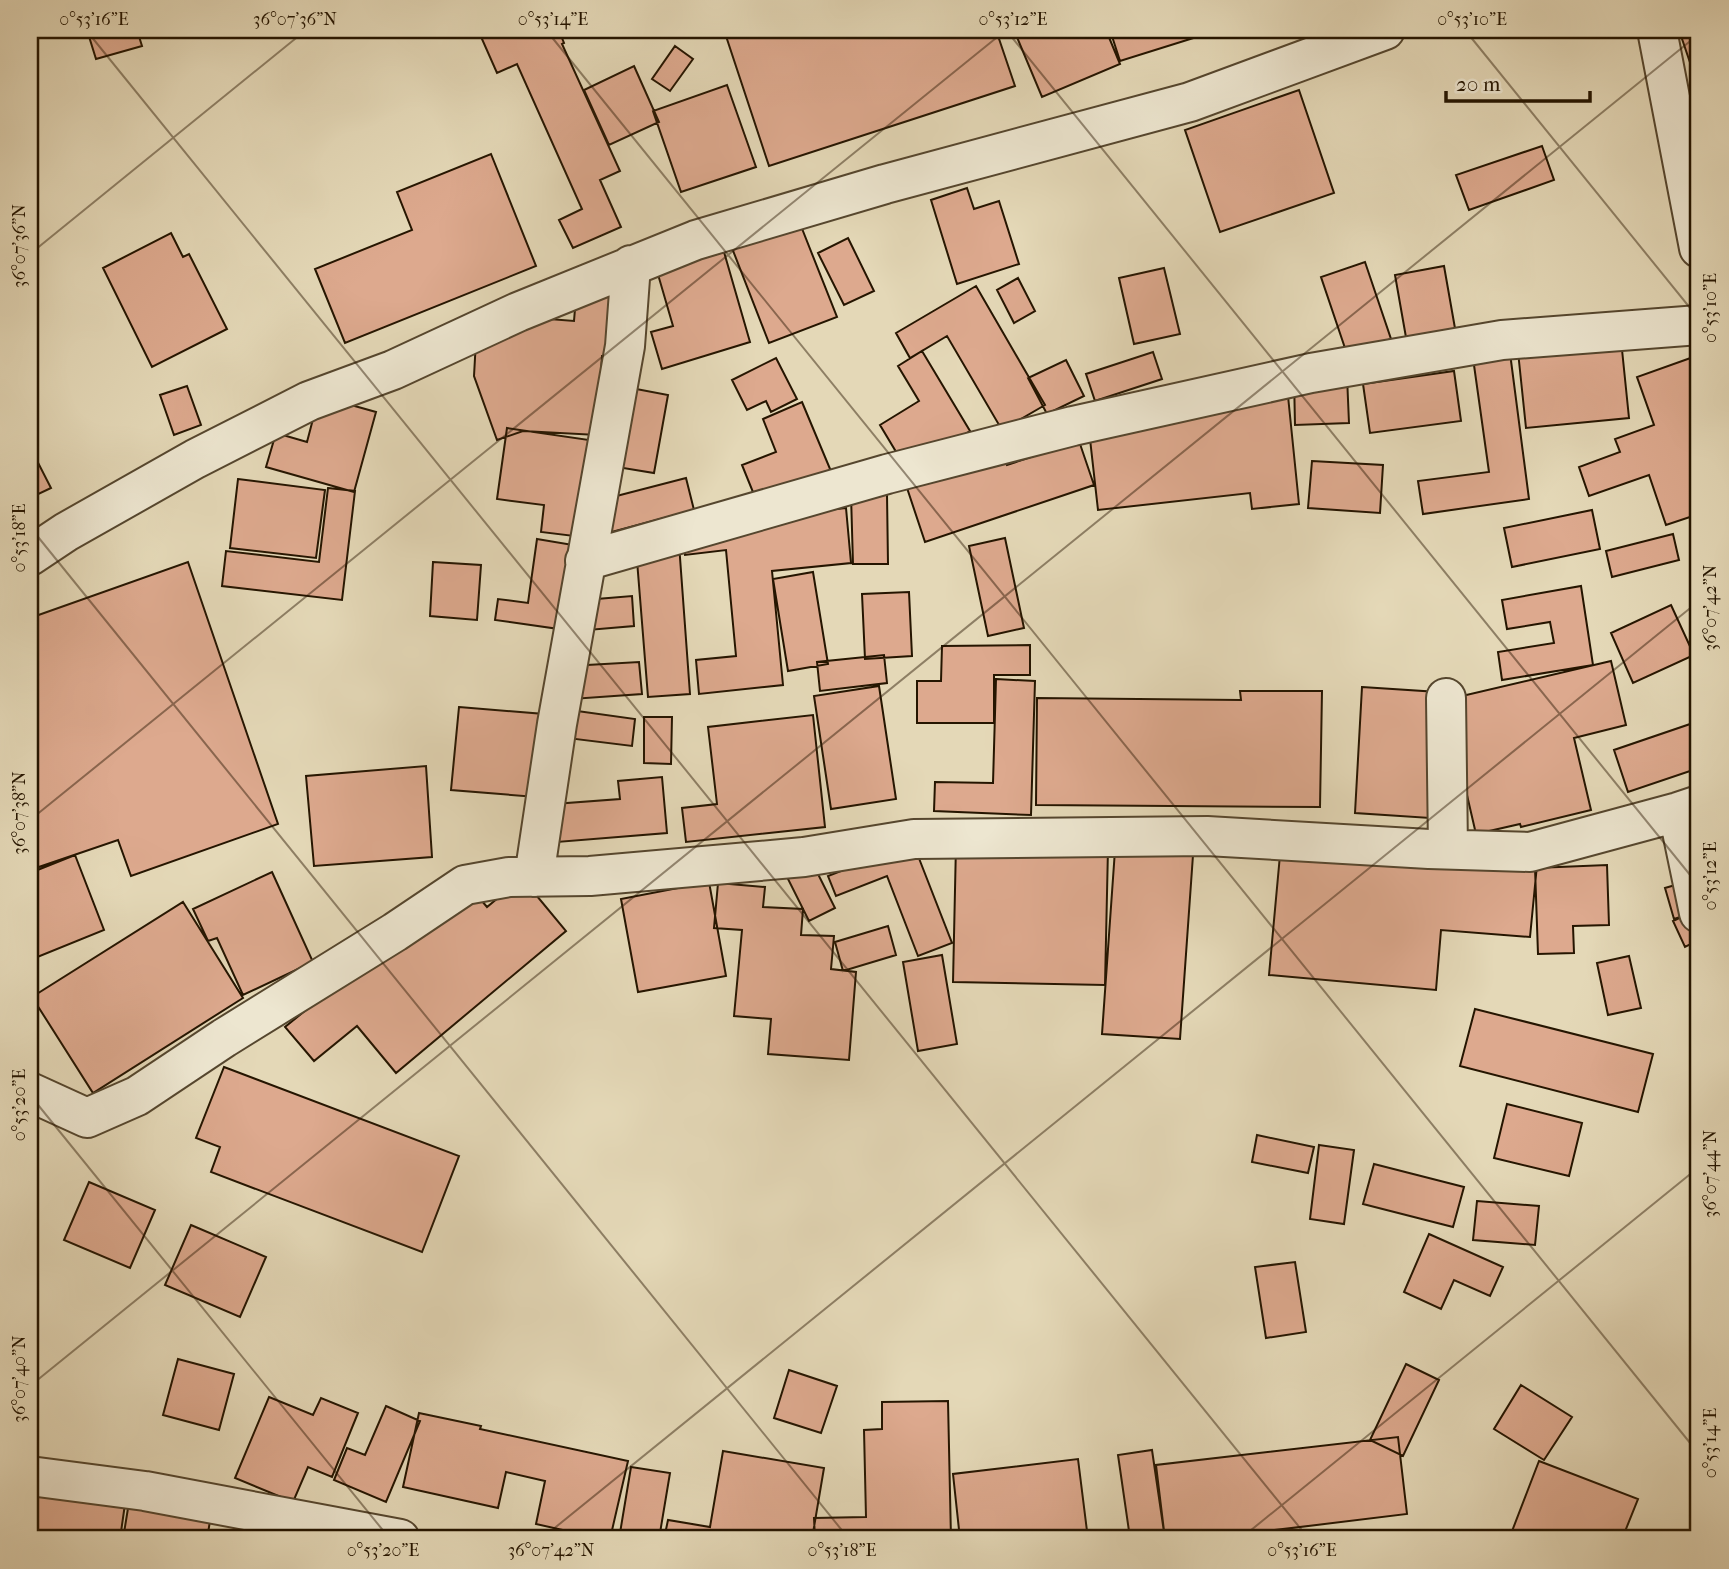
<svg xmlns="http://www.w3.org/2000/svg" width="1729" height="1569" font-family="'IM FELL French Canon',serif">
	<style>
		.building { fill: #dda98e; stroke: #251500; stroke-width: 2 }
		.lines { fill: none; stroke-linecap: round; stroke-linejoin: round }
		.minor-casing { stroke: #55462e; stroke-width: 42 }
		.minor { stroke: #ede6d0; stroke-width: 38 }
		.ticks { fill: none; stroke: #251500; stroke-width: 2; stroke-opacity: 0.45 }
		.neatline { fill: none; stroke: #251500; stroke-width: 2.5 }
		.ticks-label { font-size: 18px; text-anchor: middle; fill: #251500 }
	</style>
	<rect width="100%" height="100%" fill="#e4d8b7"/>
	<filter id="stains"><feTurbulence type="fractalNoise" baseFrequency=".00286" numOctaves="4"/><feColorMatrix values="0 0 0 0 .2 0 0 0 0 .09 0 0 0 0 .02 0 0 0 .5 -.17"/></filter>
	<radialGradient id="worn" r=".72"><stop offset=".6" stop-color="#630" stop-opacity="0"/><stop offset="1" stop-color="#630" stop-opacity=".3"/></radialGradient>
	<path class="building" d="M87,30H137L142,46L96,59Z
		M478,30H580L562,38L564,43L562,44L620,171L600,180L621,227L573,248L559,220L582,209L517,64L497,73Z
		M724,30H996L1015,86L769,166Z
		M1014,30H1106L1120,64L1042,97Z
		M1110,30H1219L1120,61Z
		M1679,30H1699V89Z
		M675,46L693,59L670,91L652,79Z
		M634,66L659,122L609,145L584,90Z
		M727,85L756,167L681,192L653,111Z
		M1299,90L1334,193L1220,232L1185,130Z
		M1542,146L1554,180L1469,210L1456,175Z
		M491,154L536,266L345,343L315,269L412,230L397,192Z
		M967,188L974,209L999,201L1019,264L957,284L931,200Z
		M799,221L837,317L769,343L732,248Z
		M171,233L183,257L189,254L227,329L152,367L103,268Z
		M848,238L874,291L844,305L818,253Z
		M724,252L750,342L662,369L651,332L673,326L657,271Z
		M1365,262L1391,339L1347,354L1321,277Z
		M1444,266L1456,334L1407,343L1395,275Z
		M1164,268L1180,334L1134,344L1119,278Z
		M1018,278L1035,311L1014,323L997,290Z
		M577,285L645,289L641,357L602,356L597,435L523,431L497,440L474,376L476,340L536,318L574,321Z
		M976,286L1045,405L1002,430L947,336L910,358L896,333Z
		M1620,330L1629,418L1526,428L1517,342Z
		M922,351L970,431L907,470L880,425L919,401L898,366Z
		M1153,352L1162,379L1095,401L1086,374Z
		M1510,353L1529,499L1423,514L1418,481L1489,472L1473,358Z
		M1699,355V395L1696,396L1699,404V514L1666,525L1649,475L1589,496L1579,467L1620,452L1615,439L1654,425L1637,377Z
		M776,358L797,399L771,412L766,401L747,410L732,380Z
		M1066,360L1084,396L1047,414L1028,378Z
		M1454,371L1461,421L1370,433L1363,384Z
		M1347,376L1349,423L1295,425L1294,377Z
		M187,386L201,425L174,435L160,395Z
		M631,388L668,395L654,473L617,467Z
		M319,396L376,412L354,492L266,467L276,433L307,442Z
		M1288,396L1299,504L1252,509L1250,493L1098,510L1089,430Z
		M802,402L833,476L759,507L742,465L776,452L763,419Z
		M507,428L596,441L582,537L541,532L544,505L497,499Z
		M1079,441L1094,485L925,542L904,479L1001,446L1007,465Z
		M30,447L51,488L30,498Z
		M1312,461L1383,465L1380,513L1308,508Z
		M686,478L694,510L608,533L601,500Z
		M238,479L325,490L316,558L230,548Z
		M328,488L355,491L342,600L222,586L226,551L319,562Z
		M887,494L888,564H853L851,495Z
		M846,508L851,563L772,571L783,685L699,694L696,660L736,656L726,550L685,555L682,525Z
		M1592,510L1600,549L1512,567L1504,528Z
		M1673,534L1679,560L1612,577L1606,551Z
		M1005,538L1024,628L988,636L969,546Z
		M537,539L579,546L566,630L495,620L498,599L528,603Z
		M679,544L690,694L648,697L636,548Z
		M188,562L278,824L131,876L118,840L30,870V618Z
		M433,562L481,565L477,620L430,616Z
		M813,572L828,664L788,671L773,579Z
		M1581,586L1593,665L1502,680L1498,652L1554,643L1550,622L1507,629L1502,600Z
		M909,592L912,656L865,659L862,594Z
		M632,596L634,626L588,630L585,600Z
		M1671,605L1694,655L1633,683L1611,633Z
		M1030,645V675H994V723H917V681H941L942,646Z
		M884,655L887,683L820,691L817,662Z
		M1611,661L1626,725L1574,738L1591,810L1521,827L1520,824L1476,834L1445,700Z
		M639,662L642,694L572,699L570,666Z
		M996,679L1035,681L1031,815L934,811L935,782L993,783Z
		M879,686L896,799L831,809L814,696Z
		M1362,687L1438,692L1430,818L1355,813Z
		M1240,691H1322L1320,807L1036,805L1037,698L1241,700Z
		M459,707L544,714L536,797L451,790Z
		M570,710L635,719L632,746L567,738Z
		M813,715L825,827L686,842L682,808L717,804L708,727Z
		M644,717H672L671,764L644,763Z
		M1699,721V768L1628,792L1614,750Z
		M426,766L432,857L314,866L306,776Z
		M662,777L667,833L557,842L554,804L620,799L618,781Z
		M913,843L952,943L918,956L887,876L836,896L828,876Z
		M956,844L1108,848L1105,985L953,982Z
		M1281,844L1537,865L1530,937L1441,930L1436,990L1269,975Z
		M1115,850L1193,855L1180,1039L1102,1034Z
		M75,855L104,930L30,960V873Z
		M813,864L835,908L809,921L787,877Z
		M1607,865L1609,925L1573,926L1574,953L1538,954L1535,868Z
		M272,872L313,962L243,995L217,938L208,941L193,909Z
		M522,878L566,931L396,1073L357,1026L314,1061L285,1027L465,881L487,907Z
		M1699,878V911L1674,919L1665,888Z
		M709,882L726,976L638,992L621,899Z
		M718,883L765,887L763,907L803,909L801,935L834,936L831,969L856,972L849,1060L768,1054L771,1019L734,1016L742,930L714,928Z
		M183,902L243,998L93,1093L32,997Z
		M1696,910L1699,916V940L1685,947L1673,921Z
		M888,926L896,955L843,971L835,942Z
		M942,955L957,1044L918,1051L903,962Z
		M1629,956L1641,1008L1608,1015L1597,963Z
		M1475,1009L1653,1054L1638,1112L1460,1066Z
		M224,1067L459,1156L422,1252L211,1172L220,1147L196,1138Z
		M1507,1104L1582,1123L1569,1176L1494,1158Z
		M1257,1135L1314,1147L1308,1173L1252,1162Z
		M1319,1145L1354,1150L1344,1224L1310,1219Z
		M1374,1164L1464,1187L1453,1227L1363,1204Z
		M89,1182L155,1210L130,1268L64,1240Z
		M1477,1201L1539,1206L1535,1245L1473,1240Z
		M191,1225L266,1257L240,1317L165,1285Z
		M1429,1234L1503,1267L1490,1296L1454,1280L1441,1309L1404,1292Z
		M1295,1262L1306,1332L1266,1338L1255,1267Z
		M178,1359L234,1374L219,1430L163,1415Z
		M1406,1364L1439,1380L1403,1456L1370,1440Z
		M789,1370L837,1386L821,1433L774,1418Z
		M1521,1385L1572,1417L1544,1460L1494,1429Z
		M269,1397L313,1415L321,1398L358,1413L332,1477L308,1467L293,1502L235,1478Z
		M948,1401L951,1539H815L814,1518L866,1517L864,1430L882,1429V1402Z
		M386,1406L420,1421L386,1502L334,1480L347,1448L365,1455Z
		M419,1413L481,1426L480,1429L628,1461L610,1539H603L536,1524L545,1481L506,1472L498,1508L403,1487Z
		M1398,1437L1407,1514L1201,1539H1165L1156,1465Z
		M1152,1450L1164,1532L1130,1538L1118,1455Z
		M723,1451L824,1468L812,1539H664L668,1520L710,1527Z
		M1078,1459L1087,1531L1018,1539H960L953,1474Z
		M1539,1461L1638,1499L1622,1539H1509Z
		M631,1467L670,1473L659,1539H619Z
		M30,1484L126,1497L120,1539H34V1537L30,1536Z
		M130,1496L212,1509L207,1539H123Z"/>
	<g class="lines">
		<g class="minor-casing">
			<path id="minor" d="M1657,30L1699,248
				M30,556L66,532L195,459L309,401L393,370L518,312L696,240L885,184L1190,102L1385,30
				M585,561L887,474L1073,426L1311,373L1502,340L1699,325
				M1446,698L1448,849
				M1678,812L1699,913
				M534,877L557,724L625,346L631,265
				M30,1092L87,1118L137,1096L224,1038L395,932L465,885L509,877L590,876L804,857L914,839L1207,836L1429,849L1530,852L1678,812L1699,805
				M30,1476L145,1491L400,1539"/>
		</g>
		<use href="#minor" class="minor"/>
	</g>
	<path class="ticks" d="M86,30L1309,1539M546,30L1699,1454M1006,30L1699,886M1465,30L1699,319M30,254L306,30M30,527L849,1539M30,820L1006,30M30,1095L390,1539M30,1386L1699,34M541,1539L1699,601M1240,1539L1699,1167"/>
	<rect width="1729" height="1569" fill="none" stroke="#e4d8b7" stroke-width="77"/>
	<path d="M1446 91v10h144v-10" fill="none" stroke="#251500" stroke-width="3.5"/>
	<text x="1456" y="91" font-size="21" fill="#251500" stroke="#ede6d0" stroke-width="5" paint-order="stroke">20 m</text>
	<rect x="38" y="38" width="1652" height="1492" class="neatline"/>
	<g class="ticks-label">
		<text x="94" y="25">0°53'16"E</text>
		<text x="295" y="25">36°07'36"N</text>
		<text x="553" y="25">0°53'14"E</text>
		<text x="1013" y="25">0°53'12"E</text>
		<text x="1472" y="25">0°53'10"E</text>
		<text transform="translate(19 246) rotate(-90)" y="6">36°07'36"N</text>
		<text transform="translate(1710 308) rotate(-90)" y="6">0°53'10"E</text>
		<text transform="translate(19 538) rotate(-90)" y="6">0°53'18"E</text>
		<text transform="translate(1710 608) rotate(-90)" y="6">36°07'42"N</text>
		<text transform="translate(19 813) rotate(-90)" y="6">36°07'38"N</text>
		<text transform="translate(1710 876) rotate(-90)" y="6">0°53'12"E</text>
		<text transform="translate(19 1105) rotate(-90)" y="6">0°53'20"E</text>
		<text transform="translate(1710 1174) rotate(-90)" y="6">36°07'44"N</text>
		<text transform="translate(19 1379) rotate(-90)" y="6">36°07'40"N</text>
		<text transform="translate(1710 1443) rotate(-90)" y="6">0°53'14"E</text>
		<text x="383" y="1556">0°53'20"E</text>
		<text x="551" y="1556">36°07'42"N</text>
		<text x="842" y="1556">0°53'18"E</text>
		<text x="1302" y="1556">0°53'16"E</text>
	</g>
	<rect width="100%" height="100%" filter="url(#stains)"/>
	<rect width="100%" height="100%" fill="url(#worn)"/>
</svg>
